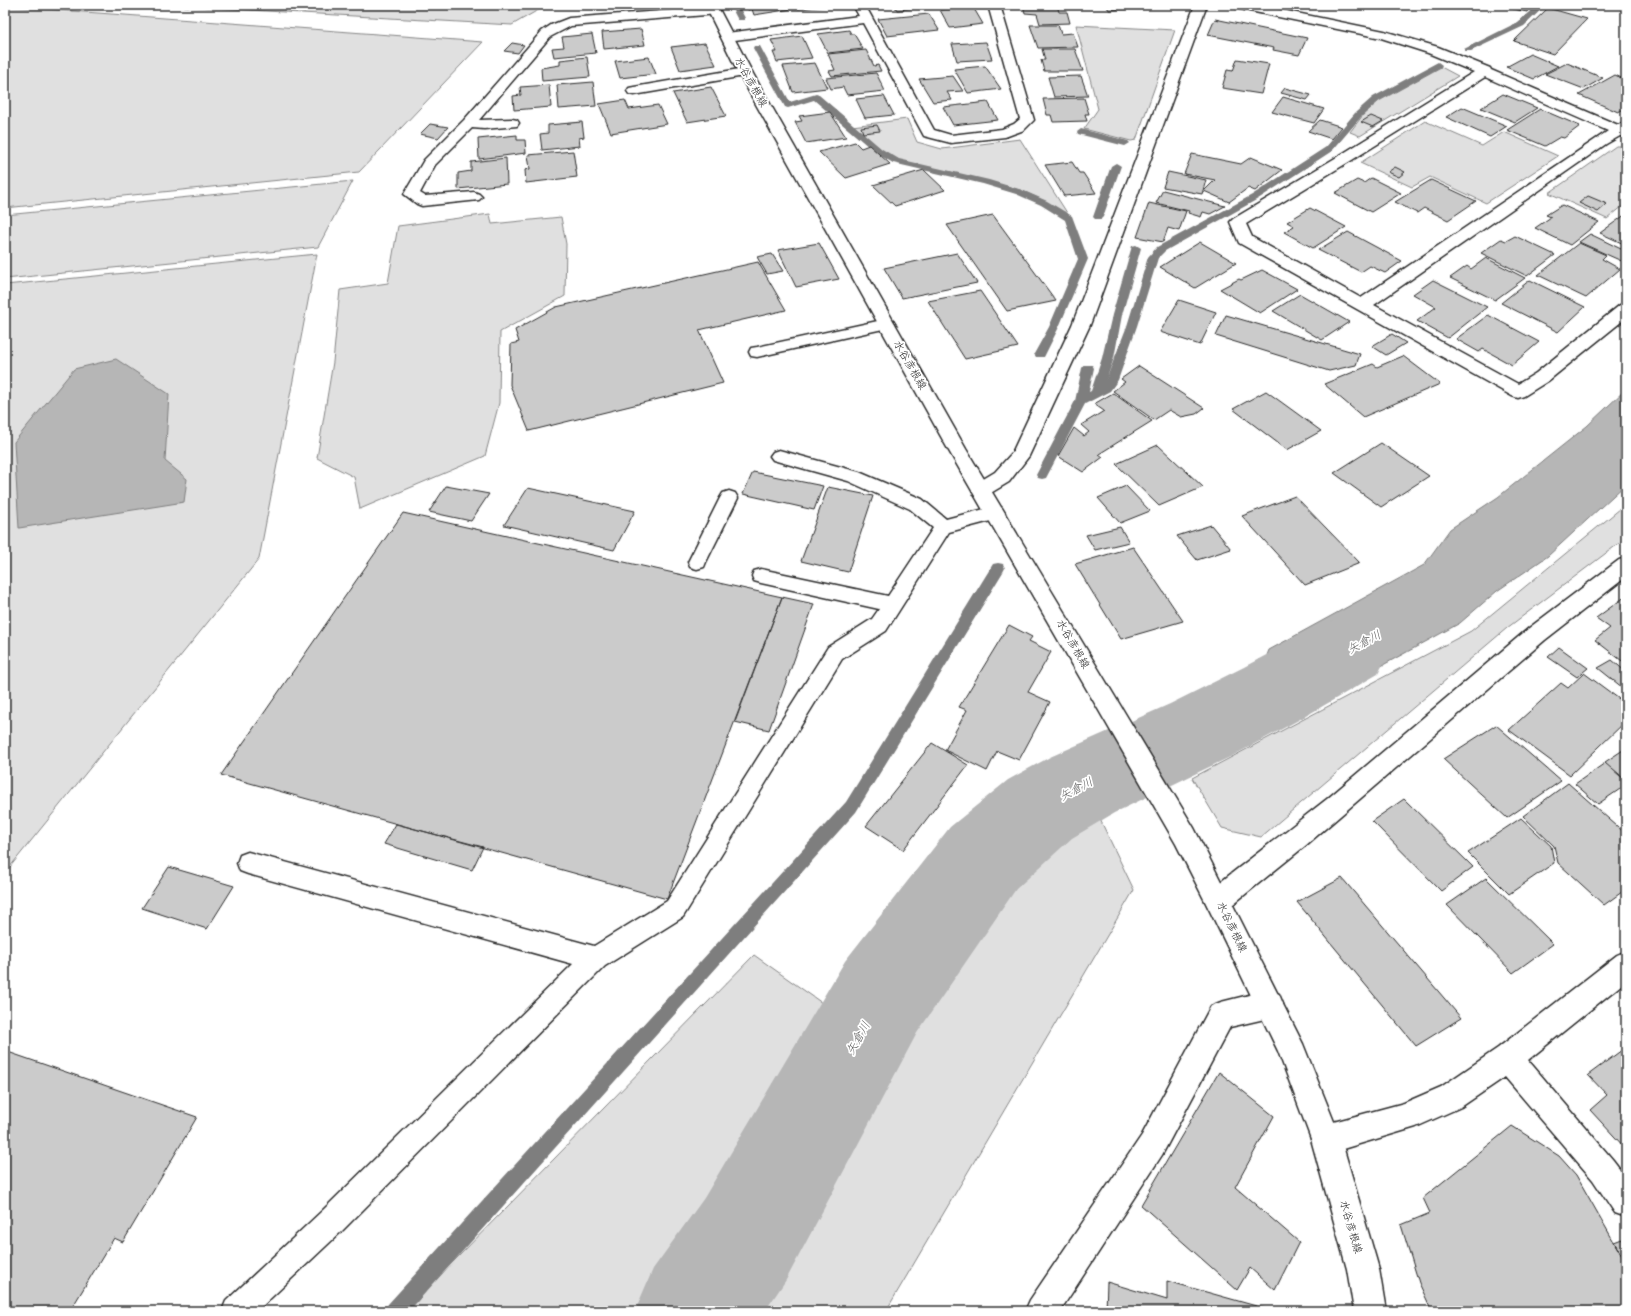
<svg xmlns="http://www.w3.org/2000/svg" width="1631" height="1316" font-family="'Comic Neue','Klee One',sans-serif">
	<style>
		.green { fill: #e0e0e0; stroke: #868686 }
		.water { fill: #b6b6b6; stroke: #7e7e7e }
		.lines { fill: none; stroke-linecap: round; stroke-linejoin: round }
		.stream { fill: #7e7e7e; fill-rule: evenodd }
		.river { fill: #b6b6b6; fill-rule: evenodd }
		.building { fill: #cbcbcb; stroke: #2b2b2b }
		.service-casing { stroke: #2b2b2b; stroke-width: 3 }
		.minor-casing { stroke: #2b2b2b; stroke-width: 3 }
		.tertiary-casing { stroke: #2b2b2b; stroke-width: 3 }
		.secondary-casing { stroke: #2b2b2b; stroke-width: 3 }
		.service { fill: #fff; fill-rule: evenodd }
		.minor { fill: #fff; fill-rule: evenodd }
		.tertiary { fill: #fff; fill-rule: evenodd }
		.secondary { fill: #fff; fill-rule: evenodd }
		.labels { text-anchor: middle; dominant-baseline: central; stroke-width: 3.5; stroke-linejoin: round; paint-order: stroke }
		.street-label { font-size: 11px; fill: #2b2b2b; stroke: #fff }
		.water-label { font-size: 12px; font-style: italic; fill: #5c5c5c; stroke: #fff }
	</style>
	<rect width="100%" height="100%" fill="#fff"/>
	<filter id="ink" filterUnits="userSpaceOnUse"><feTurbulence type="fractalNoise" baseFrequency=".025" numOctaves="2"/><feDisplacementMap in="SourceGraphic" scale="8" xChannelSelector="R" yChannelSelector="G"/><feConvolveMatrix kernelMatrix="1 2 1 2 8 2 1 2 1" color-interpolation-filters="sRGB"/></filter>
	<g filter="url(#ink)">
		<path class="green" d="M161,5H547L512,25Z
			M5,6L483,42L359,172L5,208Z
			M1076,25L1175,30L1136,140L1131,141L1084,129L1098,109Z
			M1441,67L1458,76L1360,136L1350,132L1363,115L1379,101Z
			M907,119L917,142L942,149L1020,139L1069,216L1045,201L1020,190L987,181L899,161L882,150L852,126Z
			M1425,121L1482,146L1504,132L1558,156L1486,203L1430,177L1412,187L1360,163Z
			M1616,146H1626V207L1623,206L1607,219L1549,193Z
			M353,181L318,247L5,279V215Z
			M490,214L492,224L561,217L566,244L565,296L500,332L499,403L485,456L360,509L354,477L317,458L333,362L340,290L388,283L398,226Z
			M317,254L259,559L5,873V285Z
			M1626,504V538L1507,628L1261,837L1222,828L1192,778L1471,631Z
			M1073,763L1134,890L886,1311H405L754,955L846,1020L951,879Z"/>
		<path class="water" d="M116,359L169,394L165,461L187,479L184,502L19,528L14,442L74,369Z
			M1626,389V484L1548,556L1497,591L1460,623L1231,748L1269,650L1424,565L1450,529L1498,497L1587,426Z"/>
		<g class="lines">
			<path class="stream" d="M730,5H738L745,18L744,20H738Z
				M1537,5H1546L1524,26L1471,51H1465L1464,49L1518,22Z
				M754,46H760L761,48L790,102L816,94L819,95L882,149L899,159L989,180L1022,190L1047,201L1072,216L1088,259L1059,327L1044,357H1036L1034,354L1049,327L1078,259L1065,220L1041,205L1016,194L983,184L893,163L876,153L814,100L788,108L785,107L753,48Z
				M1438,62L1442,65L1441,67L1379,101L1361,117L1332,151L1258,199L1165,251L1158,258L1137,326L1118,380L1110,391L1085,404L1046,478L1042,479L1038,478L1036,475L1075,401L1082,368L1084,365H1092L1094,368L1089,392L1091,391L1102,358L1112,315L1132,246L1136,245L1141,248L1122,315L1114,358L1106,380L1127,326L1148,257L1157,247L1252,195L1326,147L1355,113L1373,97Z
				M1081,129L1128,141L1130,143L1125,146L1078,134L1077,132Z
				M1116,163L1121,166L1103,217L1101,219H1095L1093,217L1111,166Z
				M998,563L1003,564L1005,568L1003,572L856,812L409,1311H385L388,1304L846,802L993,564Z"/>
			<path class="river" d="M1349,616L1378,626L1390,650L1378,674L1304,717L1232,756L1114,813L1072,838L1016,889L917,1033L786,1280L765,1311H635L653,1269L704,1198L845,961L950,827L1008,780L1050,757L1170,704L1244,667L1320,626Z"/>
		</g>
		<path class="building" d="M745,5H790L792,9L754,15L752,9L748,10Z
			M797,5H828V6L798,9Z
			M894,5H926L927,7L897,10Z
			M1023,5H1057L1059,12H1067L1070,23L1040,24L1037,14L1025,13Z
			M1106,5H1130L1132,9L1109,10Z
			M1496,5H1530L1527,12Z
			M973,7L983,24L950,28L940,10Z
			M1548,8L1587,19L1553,54L1514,41Z
			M929,14L939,30L887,36L878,19Z
			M1215,19L1273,31L1307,38L1299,55L1273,50L1274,48L1208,35Z
			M1030,25H1058L1061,34L1073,33L1078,47L1038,48Z
			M641,29L645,45L604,49L602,32Z
			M849,30L851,34H854L863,49L828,53L818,34Z
			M592,34L596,53L554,57L552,48L564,47L562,37Z
			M802,36L812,58L777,62L773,52H777L771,40Z
			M986,42L992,59L957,61L952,44Z
			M512,43L524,45L518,53L504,51Z
			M705,43L716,65L680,70L671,47Z
			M1042,49H1075L1083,71H1044L1041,60H1045Z
			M866,50L874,66L878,65L881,71L832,76L829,71L835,70L828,54Z
			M1530,54L1558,66L1534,79L1506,67Z
			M587,57L590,77L542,81L541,68L560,65V60Z
			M649,57L656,74L620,78L615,61Z
			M1237,59L1269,64L1261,94L1222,88L1227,70L1233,71Z
			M815,63L827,88L793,92L783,66Z
			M1567,63L1603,78L1584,89L1545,74Z
			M985,66L1001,89L968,93L954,69Z
			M876,73L885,91L847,95L843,87L831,89L826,78Z
			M1615,75L1626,80V108L1618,112L1579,95Z
			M953,76L963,91L947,92L952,100L933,102L919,79Z
			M1081,76L1088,96L1054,97L1048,77Z
			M593,82L596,106L559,109L557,85Z
			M549,85L551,107L514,110L513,96L521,95L520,87Z
			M711,87L726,116L687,122L673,93Z
			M1285,88L1311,95L1307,100L1281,93Z
			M1503,94L1537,108L1515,122L1481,108Z
			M884,96L894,115L865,118L856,99Z
			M1283,97L1324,109L1314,123L1272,112Z
			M1084,98L1089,114H1085L1087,121L1053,122L1051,115H1047L1043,99Z
			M625,100L629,109L658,105L667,124L611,133L599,104Z
			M988,102L998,120L953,125L943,107Z
			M1462,107L1507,126L1490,137L1446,117Z
			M1540,109L1580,126L1564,138L1560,137L1545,146L1507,130Z
			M830,112L846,137L806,143L795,122L802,121L799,116Z
			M1371,116L1383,121L1373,127L1361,122Z
			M1320,120L1342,127L1332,139L1308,131Z
			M582,122L584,137L579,138L580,146L542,150L540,134L548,133V125Z
			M430,124L448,127L438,138L420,134Z
			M877,125L880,131L863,133L861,127Z
			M517,135V140H525L526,153L479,159L478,139Z
			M855,142L861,148L869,145L890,164L846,178L819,152Z
			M573,151L577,177L526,183L525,170L530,169L528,155Z
			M1192,154L1241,164L1251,157L1282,170L1255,191L1248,188L1229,202L1204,191L1215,180L1184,174Z
			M506,158L507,184L458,189V173L471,171V162Z
			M1072,162L1079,173H1083L1096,193L1064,196L1045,165Z
			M1395,167L1405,172L1399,177L1388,172Z
			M924,170L945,190L895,206L873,185Z
			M1168,172L1206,180L1202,194L1163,187Z
			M1371,178L1401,193L1371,212L1335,193L1357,180L1364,183Z
			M1431,180L1476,201L1448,220L1424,208L1417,213L1395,202Z
			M1163,190L1225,206L1210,214L1203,212L1201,217L1188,213L1189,211L1156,203Z
			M1588,196L1607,204L1598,212L1579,203Z
			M1149,203L1186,211L1179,231L1168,228L1163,242L1137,237Z
			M1562,205L1599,222L1570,245L1535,228L1551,217L1546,215Z
			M1310,208L1346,227L1313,248L1284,232L1294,226L1287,222Z
			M1626,214V245L1600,233Z
			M993,215L1056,301L1007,311L947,225Z
			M1348,232L1402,261L1385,273L1370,266L1361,272L1318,250Z
			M1590,234L1621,249L1624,246L1626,247V263L1579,242Z
			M1515,236L1555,255L1527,276L1481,253L1501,239L1506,241Z
			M1200,242L1236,263L1195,288L1160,267Z
			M819,243L839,279L796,287L778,250Z
			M1579,243L1606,255L1602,259L1620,269L1586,298L1538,275Z
			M957,253L977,283L902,298L884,268Z
			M772,254L783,271L767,274L757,257Z
			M1486,258L1525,278L1495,300L1450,278L1467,266L1471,269Z
			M758,262L786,310L699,330L723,383L529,431L510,385L511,344L519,342L515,330L556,307Z
			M1262,270L1297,289L1260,313L1220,289L1239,279L1241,280Z
			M1433,280L1487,307L1448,338L1417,321L1436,307L1413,294Z
			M1530,280L1585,307L1558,332L1501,303Z
			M980,291L1018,347L965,359L928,301Z
			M1300,294L1349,322L1322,340L1273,311Z
			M1179,300L1216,312L1200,345L1160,332Z
			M1226,315L1360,354L1356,365L1329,371L1216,336Z
			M1488,315L1539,342L1512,365L1483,349L1479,352L1456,339Z
			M1392,334L1406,343L1386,355L1372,346Z
			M1403,356L1440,384L1363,417L1324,384L1373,364L1377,367Z
			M1139,366L1204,408L1196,414L1181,417L1169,410L1154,420L1113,391L1125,382L1121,379Z
			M1266,391L1321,431L1287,450L1233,409Z
			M1113,393L1152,421L1099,454L1103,457L1083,472L1058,456L1074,428L1084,436L1089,432L1081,425L1104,411L1094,404Z
			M1381,443L1429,476L1381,507L1334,473Z
			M1158,445L1203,487L1159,506L1116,464Z
			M753,472L823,486L814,510L743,494Z
			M446,486L489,494L471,521L429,512Z
			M1126,486L1150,511L1120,523L1098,498Z
			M828,487L873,496L848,572L801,561Z
			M528,488L635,511L614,550L504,525Z
			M1295,496L1360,563L1305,585L1242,516Z
			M403,513L782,597L667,899L221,775Z
			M1211,525L1231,549L1197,560L1177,536Z
			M1120,527L1129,542L1095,550L1086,535Z
			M1133,547L1183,621L1121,639L1075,564Z
			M1626,596V664L1595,640L1610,628L1596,618Z
			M782,597L814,604L769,730L735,722Z
			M1009,625L1032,637L1029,641L1051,652L1028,692L1050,702L1019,760L997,751L987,771L945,750L967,710L959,707Z
			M1559,647L1588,668L1577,677L1548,657Z
			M1612,660L1626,672V686L1623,688L1598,668Z
			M1584,673L1626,704V721L1570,775L1509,730L1561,683L1568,688Z
			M1496,725L1561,781L1507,818L1443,759Z
			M932,743L968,765L903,850L866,826Z
			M1626,748V780L1605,762Z
			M1605,763L1626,781V785L1598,804L1575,784Z
			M1568,783L1626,834V889L1604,905L1558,863L1554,846L1523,816Z
			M1404,799L1473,867L1441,891L1372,821Z
			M1521,818L1551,846L1554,863L1509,894L1468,853Z
			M396,824L483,847L472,870L384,844Z
			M169,867L234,886L207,929L142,908Z
			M1342,878L1461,1018L1416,1046L1297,902Z
			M1486,878L1553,944L1513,973L1447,905Z
			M1626,1047V1149L1590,1110L1607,1095L1588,1075Z
			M5,1051L197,1117L123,1242L114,1238L70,1311H5Z
			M1219,1072L1274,1116L1235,1187L1299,1242L1275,1290L1250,1268L1237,1290L1141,1205Z
			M1512,1126L1559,1156L1576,1175L1626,1263V1311H1432L1419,1283L1401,1225L1430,1213L1423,1198Z
			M1622,1239L1626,1245V1263L1614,1242Z
			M1167,1281L1274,1311H1106L1107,1282L1167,1300Z"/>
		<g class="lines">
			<g class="service-casing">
				<path id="service" d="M887,319L892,321L895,324L892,327L757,357L751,356L749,352L751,348L757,347Z
					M779,450L859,472L922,499L946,519L996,506L1002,508L1005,513L1002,518L949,532L886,631L842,659L683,917L605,966L343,1230L257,1311H222L226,1301L323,1210L573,964L248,874L240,871L237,863L240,855L248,852L594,946L667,901L828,647L872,619L879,609L761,583L754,581L752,576L754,571L761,569L888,596L933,528L910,509L848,481L773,460L770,456L773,452Z
					M729,491L735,493L738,498L706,562L704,567L697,569L690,567L688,562L720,498L723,493Z"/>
			</g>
			<g class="minor-casing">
				<path id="minor" d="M853,5H865L934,130L951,135L1002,129L1014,124L1020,119L988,5H1000L1034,120L1024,130L1005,137L951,143L924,136L863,23L727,41L723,40L721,37L723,34L727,33L859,16Z
					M1234,5H1258L1384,31L1438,47L1490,68L1491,70L1618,125L1626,122V137L1620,136L1606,144L1374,305L1518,384L1536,373L1620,305L1626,304V318L1548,381L1524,396L1518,398L1512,396L1239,243L1230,222L1233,219L1342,154L1474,72L1428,53L1381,38L1240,9L1236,8ZM1485,77L1608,131L1361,298L1252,237L1246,224L1352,160Z
					M714,7L718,8L720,11L718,14L571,26L550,37L479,120L512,119L517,120L519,123L517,126L484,129L472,128L435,165L420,193L425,196L474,192L479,194L482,197L479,200L422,206L417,204L404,194L424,160L464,120L542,31L551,25L569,18Z
					M745,68L750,69L752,72L750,75L634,95L629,94L627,91L629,88L634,87Z
					M1626,558V577L1545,640L1305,846L1227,909L1218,912L1209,909L1205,900L1209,891L1327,799L1529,628L1619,560Z
					M1626,951V981L1528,1060L1613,1160L1626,1177V1217L1615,1213L1593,1180L1505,1077L1461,1107L1416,1127L1326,1154L1316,1149L1311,1139L1316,1129L1326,1124L1404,1103L1441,1087L1498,1048L1617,955Z
					M1269,990L1279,994L1283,1004L1279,1014L1269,1018L1230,1027L1162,1155L1060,1311H1025L1030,1300L1142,1135L1211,1006L1221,1002Z"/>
			</g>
			<g class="tertiary-casing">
				<path id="tertiary" d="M1195,5H1207L1090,325L1029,456L1009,482L989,494L982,496L975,494L972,489L975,484L995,472L1012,453L1072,325Z"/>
			</g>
			<g class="secondary-casing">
				<path id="secondary" d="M707,5H719L720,11L752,72L966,449L1194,828L1303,1044L1341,1139L1379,1269L1386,1311H1354L1347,1269L1311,1139L1278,1051L1209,909L1176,844L949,451L738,72L708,11Z"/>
			</g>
			<use href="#service" class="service"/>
			<use href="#minor" class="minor"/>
			<use href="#tertiary" class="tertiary"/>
			<use href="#secondary" class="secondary"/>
		</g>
	</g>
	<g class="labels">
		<g class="street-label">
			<text transform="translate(751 82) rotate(61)">水谷彦根線</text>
			<text transform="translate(910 365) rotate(60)">水谷彦根線</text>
			<text transform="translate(1073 644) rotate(60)">水谷彦根線</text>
			<text transform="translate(1232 927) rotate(64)">水谷彦根線</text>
			<text transform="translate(1351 1227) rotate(74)">水谷彦根線</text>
		</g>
		<g class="water-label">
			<text transform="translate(1364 642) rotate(-28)">矢倉川</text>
			<text transform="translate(1076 789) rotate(-28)">矢倉川</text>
			<text transform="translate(858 1038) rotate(-61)">矢倉川</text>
		</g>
	</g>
	<rect width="1631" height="1316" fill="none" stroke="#fff" stroke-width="20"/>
	<rect x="10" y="10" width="1611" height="1296" fill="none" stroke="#2b2b2b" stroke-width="1.5" filter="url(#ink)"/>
</svg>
